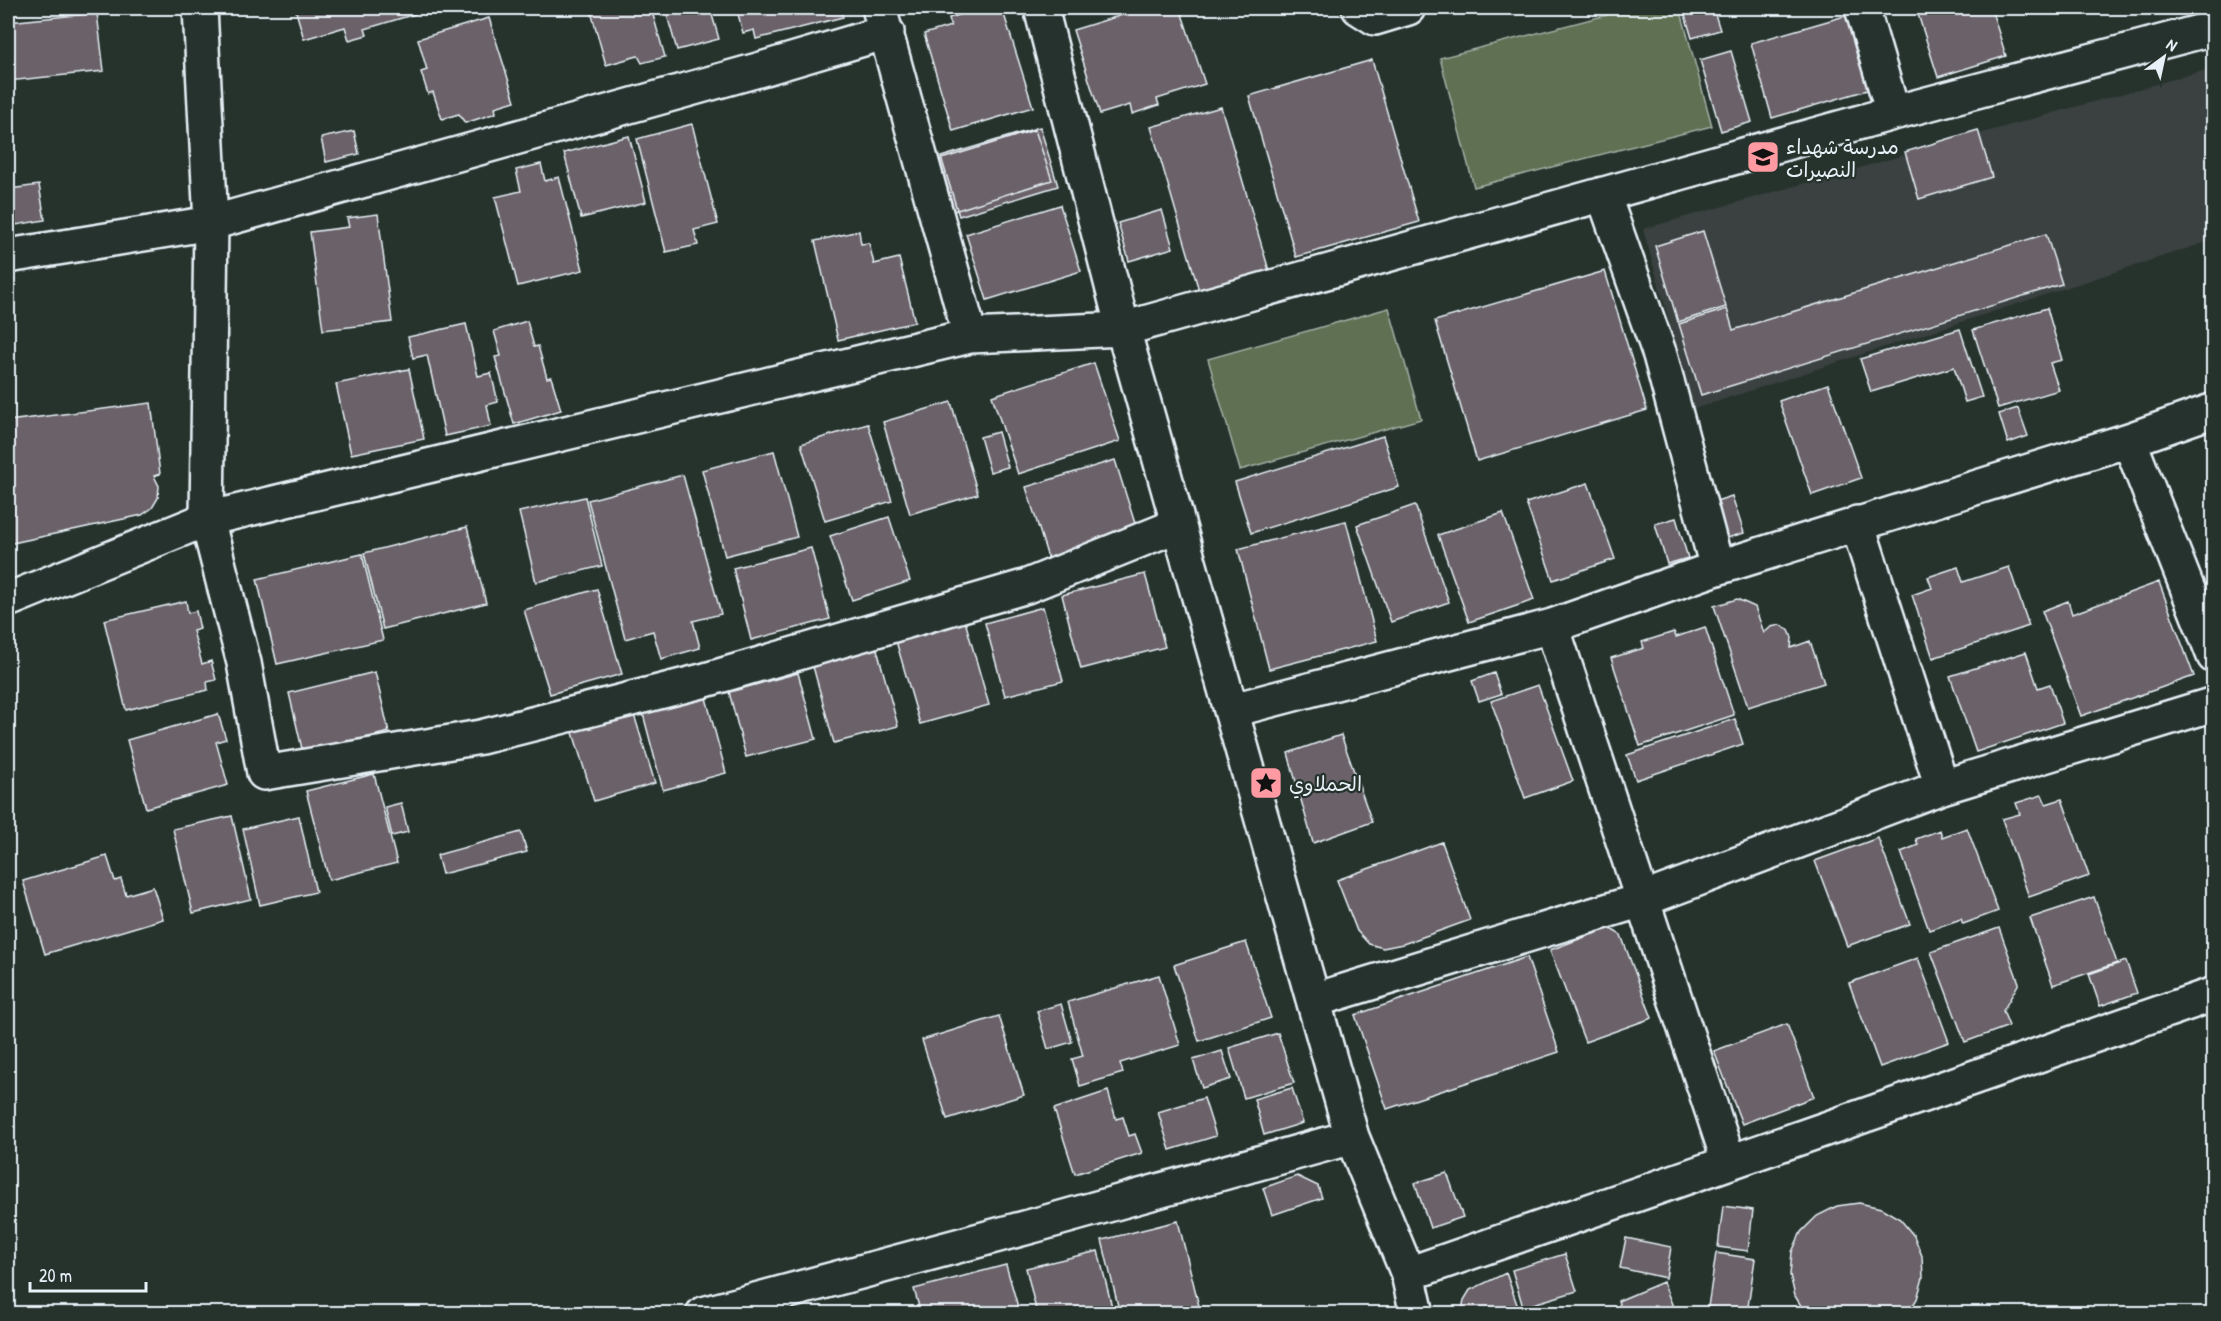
<svg xmlns="http://www.w3.org/2000/svg" width="2221" height="1321" font-family="'Patrick Hand','Playpen Sans Arabic',sans-serif">
	<style>
		.built { fill: #3b413f }
		.green { fill: #5f7053; stroke: #a4b0a6; stroke-width: 1.5 }
		.building { fill: #6b6268; stroke: #e8f1f8; stroke-width: 1.5 }
		.lines { fill: none; stroke-linecap: round; stroke-linejoin: round }
		.minor-casing { stroke: #e8f1f8; stroke-width: 38 }
		.path { stroke: #e8f1f8; stroke-width: 4; stroke-dasharray: 1.5 4.5; stroke-linecap: butt }
		.minor { stroke: #26332d; stroke-width: 33 }
		.labels { text-anchor: middle; dominant-baseline: central; stroke-width: 4.5; stroke-linejoin: round; paint-order: stroke }
		.poi-label { font-size: 20px; fill: #e8f1f8; stroke: #26332d; text-anchor: start }
	</style>
	<rect width="100%" height="100%" fill="#26332d"/>
	<filter id="ink" filterUnits="userSpaceOnUse"><feTurbulence type="fractalNoise" baseFrequency=".0167" numOctaves="2"/><feDisplacementMap in="SourceGraphic" scale="12" xChannelSelector="R" yChannelSelector="G"/><feConvolveMatrix kernelMatrix="1 2 1 2 8 2 1 2 1" color-interpolation-filters="sRGB"/></filter>
	<g filter="url(#ink)">
		<path class="built" d="M2213,68V240L1694,409L1643,229Z"/>
		<path class="green" d="M1634,8H1680L1712,126L1474,187L1440,58Z
			M1389,308L1421,419L1240,470L1208,359Z"/>
		<path class="building" d="M295,8H413L415,14L365,29L367,35L349,40L345,27L304,39Z
			M590,8H651L665,57L642,63L638,56L606,65Z
			M665,8H710L719,39L677,50Z
			M747,8H840L843,17L756,39L754,30L743,33L737,10Z
			M983,8H1002L1033,107L953,131L924,34L951,26L949,18Z
			M1145,8H1180L1205,84L1157,99L1159,105L1132,114L1130,105L1100,114L1073,30Z
			M1683,8H1713L1720,30L1692,38Z
			M1916,8H1991L2006,56L1938,77Z
			M97,13L104,71L8,81V22Z
			M1852,14L1874,88L1772,118L1751,43Z
			M489,18L515,101L495,107L496,113L465,123L459,114L442,119L433,92L428,94L421,72L427,70L418,39Z
			M1731,51L1752,122L1721,131L1700,60Z
			M1372,60L1419,222L1296,257L1249,96Z
			M1221,107L1270,274L1200,294L1151,127Z
			M692,124L718,224L694,230L698,245L666,252L637,139Z
			M1040,127L1058,186L959,216L941,157Z
			M1035,130L1052,180L951,212L935,161Z
			M1978,130L1992,177L1919,199L1905,152Z
			M354,131L359,154L326,162L321,138Z
			M629,136L646,202L581,218L564,153Z
			M541,164L545,181L559,177L583,270L518,286L495,197L521,191L516,170Z
			M39,185L45,220L16,225L10,189Z
			M1060,205L1081,271L987,300L966,234Z
			M1162,210L1173,248L1129,261L1118,223Z
			M378,214L392,322L323,330L310,232L349,227L347,218Z
			M859,231L861,244L869,243L874,264L899,258L915,322L838,340L815,241Z
			M1703,231L1726,307L1678,322L1655,246Z
			M2046,234L2062,284L1701,395L1679,324L1727,309L1733,330Z
			M1605,271L1647,410L1477,461L1435,321Z
			M2047,308L2062,360L2050,363L2059,390L1998,408L1973,330Z
			M527,321L534,347L538,346L547,378L551,377L561,410L514,424L495,357L501,356L494,331Z
			M466,324L478,376L491,373L498,402L487,405L491,426L445,436L427,355L413,358L408,337Z
			M1960,329L1982,397L1965,402L1954,367L1871,392L1860,359Z
			M1094,363L1120,441L1018,474L992,396Z
			M409,369L424,439L351,454L336,384Z
			M1828,384L1861,478L1812,495L1779,401Z
			M951,402L978,494L910,514L883,422Z
			M151,403L160,474L154,476L159,486L158,498L152,508L142,515L8,544V421Z
			M2018,408L2028,436L2008,443L1999,414Z
			M868,424L892,501L825,521L801,444Z
			M998,432L1008,467L990,472L980,437Z
			M1383,436L1399,487L1251,533L1235,482Z
			M774,451L797,537L725,556L702,470Z
			M1115,460L1138,533L1049,561L1026,487Z
			M683,475L721,614L693,621L700,648L661,659L653,631L625,639L588,500Z
			M1588,483L1615,559L1553,580L1526,503Z
			M1732,496L1744,533L1717,541L1707,504Z
			M585,497L602,566L536,582L519,512Z
			M1415,505L1449,602L1391,622L1357,525Z
			M1503,513L1534,600L1469,622L1438,535Z
			M889,517L910,581L852,600L830,536Z
			M1676,518L1688,558L1667,564L1655,524Z
			M1346,521L1377,641L1269,669L1238,549Z
			M467,527L486,603L383,629L364,553Z
			M811,548L830,619L751,640L733,568Z
			M362,554L383,640L277,664L257,579Z
			M1958,567L1963,582L2009,567L2029,626L1933,658L1912,595L1932,588L1928,577Z
			M1145,574L1165,647L1081,669L1062,595Z
			M2159,582L2194,676L2081,716L2042,611L2068,601L2072,614Z
			M597,589L622,674L550,694L524,610Z
			M1737,599L1755,607L1764,633L1771,627L1780,625L1789,630L1792,638L1791,648L1810,641L1824,683L1748,707L1714,606Z
			M186,601L188,613L196,611L200,629L193,631L202,664L211,661L216,680L207,682L208,690L126,710L104,620Z
			M1043,607L1063,681L1005,696L985,623Z
			M965,621L989,705L920,724L896,641Z
			M1705,627L1734,715L1640,746L1611,658L1644,648L1642,642L1674,632L1676,637Z
			M875,642L898,726L834,743L811,659Z
			M2026,652L2038,688L2050,684L2063,723L1976,752L1950,676Z
			M375,672L389,732L303,753L289,693Z
			M798,673L816,739L746,757L729,692Z
			M1494,673L1501,694L1479,701L1472,681Z
			M1538,685L1573,781L1525,798L1491,701Z
			M705,694L726,773L663,790L642,710Z
			M632,708L655,783L594,801L571,726Z
			M218,714L226,739L216,742L228,785L146,808L127,740Z
			M1735,719L1743,744L1636,780L1627,755Z
			M1341,735L1372,822L1313,843L1288,753Z
			M374,774L397,863L329,880L306,791Z
			M2042,795L2046,804L2062,799L2089,876L2029,897L2002,819L2020,814L2016,803Z
			M401,803L408,832L392,836L385,807Z
			M232,816L251,899L193,913L173,829Z
			M299,816L316,892L260,905L243,829Z
			M1967,828L1998,911L1963,924L1961,919L1929,930L1901,852L1918,845L1916,839L1940,830L1942,837Z
			M521,832L527,852L442,874L437,855Z
			M1878,838L1910,924L1847,946L1815,861Z
			M1442,842L1470,920L1403,944L1383,948L1369,944L1357,931L1337,880Z
			M107,856L115,881L121,879L126,895L153,887L163,919L45,954L23,881Z
			M2094,897L2117,963L2053,985L2030,918Z
			M1609,928L1621,935L1652,1018L1585,1042L1550,950Z
			M1999,928L2019,983L2003,1011L2009,1026L1965,1042L1931,952Z
			M1246,942L1271,1018L1199,1041L1174,965Z
			M1527,957L1559,1052L1387,1109L1355,1015Z
			M1918,958L1949,1042L1880,1067L1849,983Z
			M2126,961L2137,993L2100,1006L2089,974Z
			M1159,975L1180,1045L1120,1063L1123,1073L1080,1086L1072,1059L1083,1056L1068,1002Z
			M1061,1004L1072,1042L1048,1049L1037,1011Z
			M999,1016L1024,1095L947,1119L922,1040Z
			M1787,1024L1814,1097L1742,1124L1714,1051Z
			M1278,1033L1294,1083L1244,1098L1229,1048Z
			M1222,1051L1231,1079L1202,1088L1193,1060Z
			M1292,1088L1303,1123L1264,1135L1254,1099Z
			M1108,1091L1116,1119L1123,1117L1129,1136L1135,1134L1142,1153L1075,1174L1054,1109Z
			M1204,1098L1216,1136L1170,1150L1158,1112Z
			M1447,1173L1463,1217L1430,1228L1415,1183Z
			M1297,1176L1318,1186L1322,1198L1272,1215L1263,1188Z
			M1859,1203L1881,1208L1900,1219L1914,1236L1922,1256L1923,1278L1917,1299L1907,1314H1806L1795,1296L1790,1275L1792,1252L1801,1232L1817,1216L1837,1206Z
			M1723,1206L1753,1210L1748,1251L1718,1247Z
			M1178,1221L1201,1314H1120L1102,1240Z
			M1626,1238L1671,1247L1666,1278L1620,1268Z
			M1098,1251L1112,1307L1103,1309L1104,1314H1037L1026,1268Z
			M1716,1253L1755,1259L1747,1313L1708,1307Z
			M1565,1254L1577,1291L1523,1307L1512,1270Z
			M1006,1265L1020,1314H921L914,1289Z
			M1506,1273L1519,1310L1510,1314H1461L1464,1300L1470,1290Z
			M1663,1282L1676,1314H1623L1618,1301Z"/>
		<g class="lines">
			<g class="minor-casing">
				<path id="minor" d="M200,8L211,223L207,519L244,663L264,773L481,737L702,681L1027,586L1178,525
					M879,8L970,336
					M1041,8L1123,329L1352,1137L1408,1274L1417,1314
					M1359,8L1375,18L1408,8
					M1862,8L1893,113
					M1603,194L1660,355L1717,568
					M8,256L211,223L765,68L887,32
					M2129,440L2214,656
					M1857,523L1942,787
					M8,600L207,519L970,336L1123,329L1893,113L2214,28
					M1552,626L1729,1162
					M1233,710L1552,626L1717,568L2129,440L2214,410
					M1315,1000L1642,900L1942,787L2214,704
					M1408,1274L2214,994
					M703,1314L1036,1225L1352,1137"/>
			</g>
			<path class="path" d="M8,836L14,835"/>
			<use href="#minor" class="minor"/>
		</g>
	</g>
	<defs>
		<g id="school-square" transform="scale(1.725)"><rect x="-9" y="-9" width="18" height="18" rx="4" fill="#ff9aa2" stroke="#26332d"/><path d="M0-5L7-2L0 1L-7-2ZM-4 1L0 2.5L4 1V4Q0 6-4 4Z" fill="#111"/></g>
		<g id="sight-square" transform="scale(1.725)"><rect x="-9" y="-9" width="18" height="18" rx="4" fill="#ff9aa2" stroke="#26332d"/><path d="M0-6L1.8-2.2L6-1.7L2.9 1.2L3.7 5.4L0 3.3L-3.7 5.4L-2.9 1.2L-6-1.7L-1.8-2.2Z" fill="#111"/></g>
	</defs>
	<g fill-rule="evenodd">
		<use href="#school-square" x="1763" y="157"/>
		<use href="#sight-square" x="1266" y="783"/>
	</g>
	<g class="labels">
		<g class="poi-label">
			<text x="1786" y="146">مدرسة شهداء<tspan x="1786" dy="23">النصيرات</tspan></text>
			<text x="1289" y="783">الحملاوي</text>
		</g>
	</g>
	<rect width="2221" height="1321" fill="none" stroke="#26332d" stroke-width="30"/>
	<rect x="15" y="15" width="2191" height="1291" fill="none" stroke="#e8f1f8" stroke-width="2" filter="url(#ink)"/>
	<g transform="translate(2164 57) rotate(33)" stroke="#26332d" stroke-width="4.5" paint-order="stroke">
	<path d="M0-4.5L10 22L0 15L-10 22Z" fill="#e8f1f8"/>
	<text y="-9" font-size="16" font-weight="bold" text-anchor="middle" fill="#e8f1f8">N</text>
	</g>
	<path d="M30 1282v9h116v-9" fill="none" stroke="#e8f1f8" stroke-width="3"/>
	<text x="39" y="1282" font-size="18" fill="#e8f1f8" stroke="#26332d" stroke-width="4.5" paint-order="stroke">20 m</text>
</svg>
